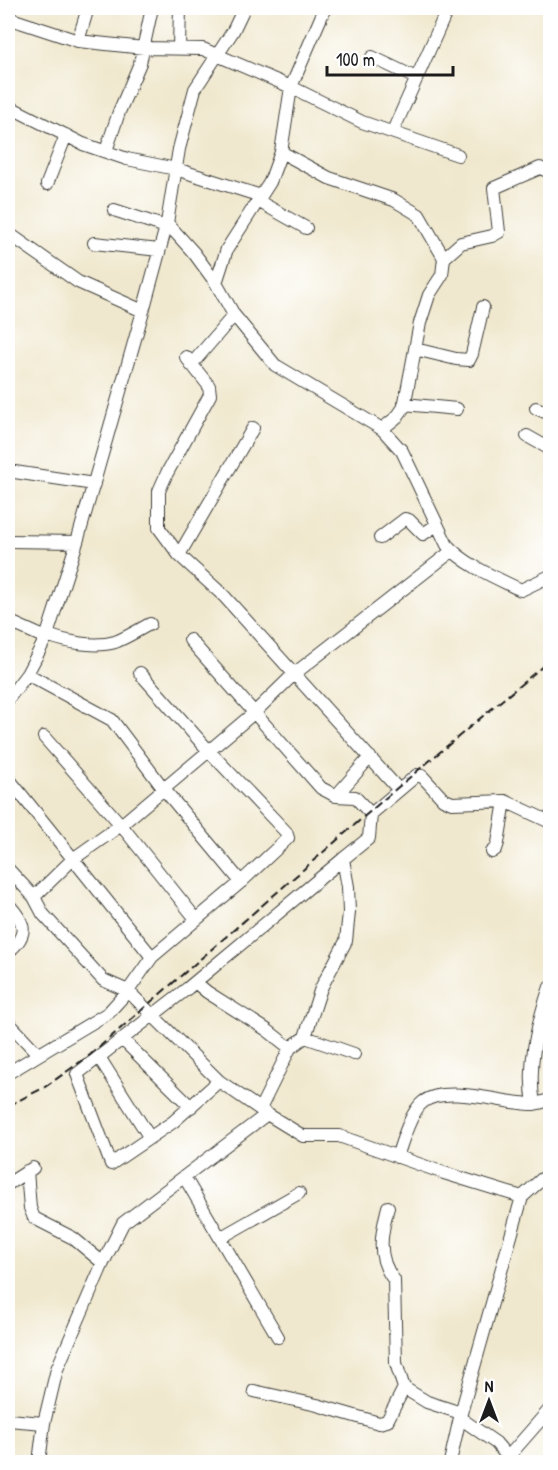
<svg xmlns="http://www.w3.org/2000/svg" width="558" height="1470" font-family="'Patrick Hand',sans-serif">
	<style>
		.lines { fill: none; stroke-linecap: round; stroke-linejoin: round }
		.minor-casing { stroke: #3c3b37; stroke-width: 14 }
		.minor { stroke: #fff; stroke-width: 12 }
		.rail { stroke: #1c1c1c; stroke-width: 2; stroke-dasharray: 9 4.5; stroke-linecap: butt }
	</style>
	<rect width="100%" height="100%" fill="#fff"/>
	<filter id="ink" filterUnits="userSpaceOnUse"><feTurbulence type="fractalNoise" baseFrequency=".0167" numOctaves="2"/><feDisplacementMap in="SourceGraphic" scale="12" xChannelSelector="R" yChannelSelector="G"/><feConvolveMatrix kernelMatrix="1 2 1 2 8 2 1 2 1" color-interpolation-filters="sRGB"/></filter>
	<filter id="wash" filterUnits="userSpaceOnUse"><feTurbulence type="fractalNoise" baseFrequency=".008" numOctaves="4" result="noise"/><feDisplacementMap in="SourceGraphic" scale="24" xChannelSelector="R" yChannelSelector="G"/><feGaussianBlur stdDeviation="1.35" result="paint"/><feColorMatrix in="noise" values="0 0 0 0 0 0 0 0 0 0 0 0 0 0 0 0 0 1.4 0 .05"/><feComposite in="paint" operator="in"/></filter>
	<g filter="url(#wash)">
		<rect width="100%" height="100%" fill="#f0e8ce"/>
	</g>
	<g filter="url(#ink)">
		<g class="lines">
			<g class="minor-casing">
				<path id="minor" d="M8,18L78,41L144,48L203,49L291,87L362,122L458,155
					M78,41L88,8
					M179,47L180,8
					M372,57L416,78
					M8,106L83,144L127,159L176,169L261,196
					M393,131L448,8
					M106,151L119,112L140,63L152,8
					M281,152L329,178L394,200L419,215L444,258
					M47,184L66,135
					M258,201L306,228
					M114,210L166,227
					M167,223L194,253L216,283L234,315L275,365L382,429L402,451L447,545C465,565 496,578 521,590L550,576
					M8,233L78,282L143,311
					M94,243L159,250
					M216,283L227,249L270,182L281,152L291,87L325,8
					M415,349L456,359L469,360L472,354L483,307
					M186,357L209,386L210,395L167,473L159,491V528L179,555L224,596L399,790
					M191,365L234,315
					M404,404L457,409
					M536,408L550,414
					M382,429L397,417L404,407L420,323L429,295L442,275L444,258L461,243L492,236L499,232L494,188L540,168L550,172
					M527,436L550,449
					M8,471L94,484
					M380,538L405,519L409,520L423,534L437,525
					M8,541L77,542
					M452,551L294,674L255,712L121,825L73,859L34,897L43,914L103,980L128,991L219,1081L267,1114L303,1136H339L444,1173L522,1197
					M179,555L253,428
					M8,621L46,638L47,635L77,542L143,311L167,223L179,149L195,89L233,31L244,8
					M47,635C66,642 94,648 115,642C126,638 138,630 150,624
					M190,640L321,788L336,796L355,797L371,814
					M27,674L112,720L163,788L241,882
					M8,699L27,674L46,638
					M44,737L121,825L196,919
					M8,778L152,957
					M336,796L370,757
					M492,852L496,849L498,843L505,801
					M8,869L34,897
					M8,904C25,922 30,934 8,952
					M195,982L207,992L267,1030L290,1048
					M8,1022L38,1054
					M305,1037L354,1054
					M122,1039L191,1107
					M99,1057L150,1138
					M8,1073L108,1013L128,991L152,957L241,882L288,838L286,832L208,750L140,673
					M219,1081L173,1122L111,1164L77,1074L188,988L343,859
					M534,1104C527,1065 537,1025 550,987
					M260,1109L290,1048L305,1037L321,988L346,941L349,912L348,887L343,859L369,838L371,814L417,775L422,776L443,799L452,803L505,801L550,822
					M397,1157C402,1142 411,1111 423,1102C446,1084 505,1104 532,1104C538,1104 545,1101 550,1100
					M27,1171L30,1208L34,1218L73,1238L103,1263
					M185,1178L278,1337
					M8,1184L33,1168
					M388,1207C381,1234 376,1257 394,1280L396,1363L404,1388L427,1402L461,1413
					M220,1238L299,1193
					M254,1391L317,1405L379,1423L387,1421L404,1388
					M460,1418L496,1443L512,1462
					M8,1420L44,1423
					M508,1457L550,1409
					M39,1462L44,1423L57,1369L103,1263L123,1223L267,1114
					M450,1462L461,1413L522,1197L542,1179L550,1175"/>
			</g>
			<use href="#minor" class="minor"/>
			<path class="rail" d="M8,1106L45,1087L90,1055L397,788L550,660"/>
		</g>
	</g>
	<rect width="558" height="1470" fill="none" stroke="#fff" stroke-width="30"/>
	<g transform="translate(489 1401)" stroke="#ffffff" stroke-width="4.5" paint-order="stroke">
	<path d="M0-4.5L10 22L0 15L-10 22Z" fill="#1c1c1c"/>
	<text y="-9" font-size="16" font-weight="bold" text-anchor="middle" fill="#1c1c1c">N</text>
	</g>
	<path d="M327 66v9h126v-9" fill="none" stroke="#1c1c1c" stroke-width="3"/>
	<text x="336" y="66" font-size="18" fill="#1c1c1c" stroke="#ffffff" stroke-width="4.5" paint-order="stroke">100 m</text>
</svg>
